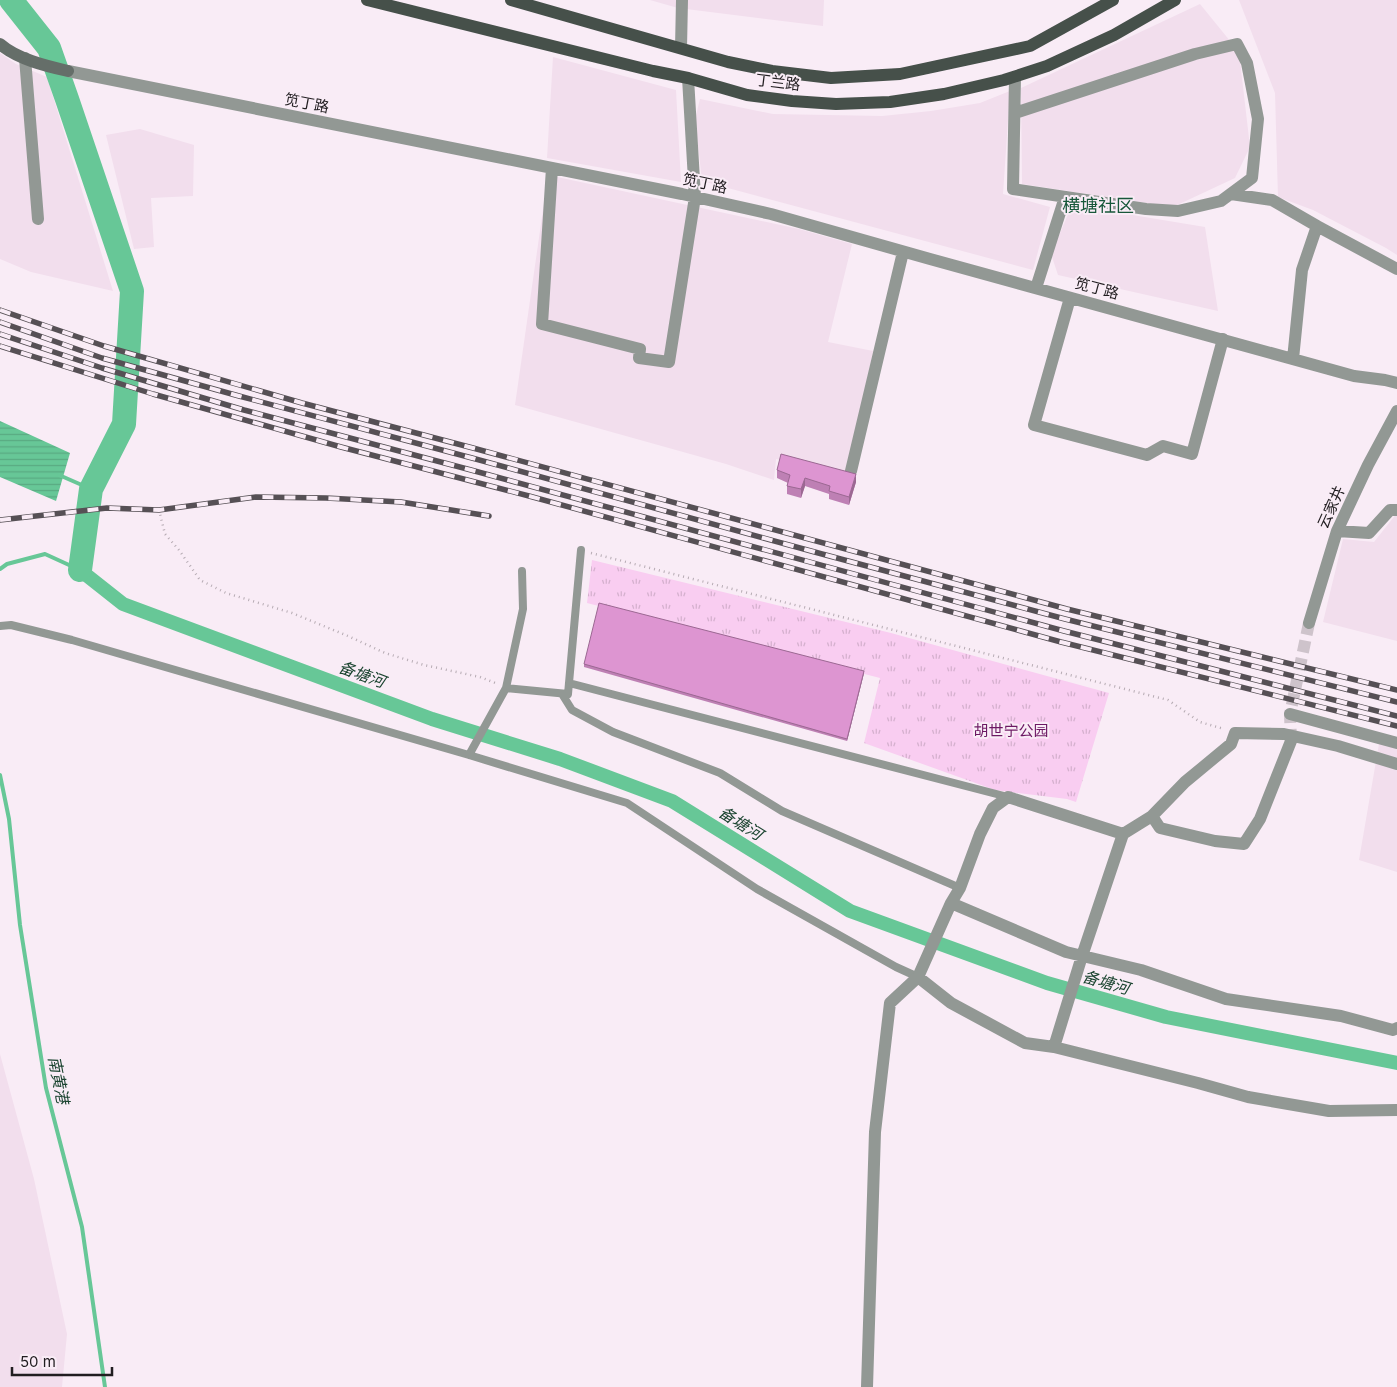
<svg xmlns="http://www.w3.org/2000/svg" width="1397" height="1387" font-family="Inter,'Noto Sans SC',sans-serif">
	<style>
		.built { fill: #f2deed }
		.grass { fill: url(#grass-tufts) }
		.water { fill: url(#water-rules) }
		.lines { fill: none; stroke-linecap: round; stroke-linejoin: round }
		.stream { stroke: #67c797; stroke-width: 4 }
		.canal { stroke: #67c797; stroke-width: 14 }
		.river { stroke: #67c797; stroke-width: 24 }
		.street-tunnel { stroke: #cec3cb; stroke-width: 12; stroke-dasharray: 12 6; stroke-linecap: butt }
		.path { stroke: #b6abb3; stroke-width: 2.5; stroke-dasharray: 1 4; stroke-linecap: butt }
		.lane { stroke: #929894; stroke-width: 8 }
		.street { stroke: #929894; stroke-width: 12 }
		.secondary { stroke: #656e69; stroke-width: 12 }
		.primary { stroke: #46504a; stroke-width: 12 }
		.rail-casing { stroke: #565055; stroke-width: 5.5 }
		.rail { stroke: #f9ecf6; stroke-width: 4; stroke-dasharray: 11; stroke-linecap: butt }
		.wall { fill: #be80b4 }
		.shaded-wall { fill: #9b6892 }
		.building { fill: #dd95d1; stroke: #9b6892 }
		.labels { text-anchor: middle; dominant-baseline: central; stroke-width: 4; stroke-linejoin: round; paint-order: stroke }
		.street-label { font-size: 15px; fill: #211d20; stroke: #f9ecf6 }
		.park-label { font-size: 15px; fill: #6c1863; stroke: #f9ecf6 }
		.water-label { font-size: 16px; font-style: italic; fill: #1b4430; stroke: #f9ecf6 }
		.quarter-label { font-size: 18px; fill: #17573a; stroke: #f9ecf6 }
	</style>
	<defs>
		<pattern id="grass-tufts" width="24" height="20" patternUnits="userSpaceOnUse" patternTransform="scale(1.25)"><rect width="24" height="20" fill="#f9cdf1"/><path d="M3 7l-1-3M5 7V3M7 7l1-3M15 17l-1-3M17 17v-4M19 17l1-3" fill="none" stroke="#d5b0ce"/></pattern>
		<pattern id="water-rules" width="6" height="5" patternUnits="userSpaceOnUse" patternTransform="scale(1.25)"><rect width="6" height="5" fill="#67c797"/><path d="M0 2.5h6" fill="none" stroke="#59aa82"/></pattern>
	</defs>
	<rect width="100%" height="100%" fill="#f9ecf6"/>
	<path class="built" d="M650,0H824L823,26L678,8Z
		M1239,0H1397V255L1386,248L1313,210L1278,197L1275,93Z
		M1200,4L1239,52L1250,147L1235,178L1173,207L1022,184L1021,88Z
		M0,53L16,64L47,77L113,291L31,272L0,259Z
		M553,57L676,90L681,182L547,158Z
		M1010,91L1003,194L1050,207L1033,270L702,181L695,119L700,99L773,114L882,116L931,111L980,103Z
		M140,129L194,145L193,196L151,198L154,247L134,249L106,135Z
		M548,175L799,229L852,244L828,342L873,351L847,475L776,459L774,480L726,464L515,405Z
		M1072,205L1205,227L1218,311L1058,275L1051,254Z
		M1397,513V641L1323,622L1343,539L1374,542Z
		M1380,738L1397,743V872L1359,860Z
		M0,1054L34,1179L67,1334L62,1387H0Z"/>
	<path class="grass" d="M592,560L891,633L1109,693L1076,802L1067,799L995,790L864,743L880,678L587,603Z"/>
	<path class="water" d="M0,421L70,453L56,501L0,477Z"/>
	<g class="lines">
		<path class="stream" d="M59,475L91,489
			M0,569L7,564L45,554L80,570
			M0,775L9,819L20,925L46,1088L82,1227L105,1387"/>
		<path class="canal" d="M80,570L123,604L432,719L560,759L672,801L850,911L1047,983L1166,1017L1397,1063"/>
		<path class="river" d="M11,0L49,48L67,99L132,291L124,424L91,489L80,570"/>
		<path class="street-tunnel" d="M1291,741L1290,714L1309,623"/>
		<path class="path" d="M159,510L165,534L179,550L200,580L226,593L292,613L348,636L385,653L424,665L480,677L498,684
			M591,553L1168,700L1200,722L1224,729"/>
		<path class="lane" d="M0,626L11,625L72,640L469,755L627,803L757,889L896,967L918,977
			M569,683L1008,797
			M506,688L568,694L581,550
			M562,694L572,710L613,732L720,773L782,811L960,888
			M469,755L506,688L523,609L522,571"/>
		<path class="street" d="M681,48L682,0
			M25,58L38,219
			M68,71L682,194L771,214L930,259L1354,376L1385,380L1397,383
			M1015,113L1195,54L1237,44L1247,63L1258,119L1252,178L1221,201L1178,211L1146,209L1013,189L1015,77
			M552,168L542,324L640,349L639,358L669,362L695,197L688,78
			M1231,194L1272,200L1317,226
			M1036,288L1065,197
			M1070,298L1034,425L1147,455L1163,446L1192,454L1223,339
			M1293,359L1302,270L1317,226L1397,269
			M851,471L903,252
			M1337,531L1369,533L1390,510H1397
			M1309,623L1337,531L1368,465L1397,411
			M1290,714L1397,743
			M1152,816L1160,828L1215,841L1244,844L1260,819L1291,741
			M951,903L1066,952L1141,970L1226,999L1341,1016L1393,1030L1397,1028
			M918,977L951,1003L1025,1043L1054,1047L1198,1083L1248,1097L1329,1111L1397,1110
			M1054,1047L1082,956L1123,834L1152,816L1185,782L1231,744L1235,733L1284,734L1338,746L1397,764
			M867,1387L875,1132L890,1003L918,977L951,903L960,888L980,834L993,808L1008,797L1123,834"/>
		<path class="secondary" d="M0,44C17,59 46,66 68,71"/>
		<path class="primary" d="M367,0L653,71L688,78L747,95L792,101L836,104L890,102L944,94L1004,80L1047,66L1114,35L1175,0
			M511,0L728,62L772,71L831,78L900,74L1030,46L1113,0"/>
		<g class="rail-casing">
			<path id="rail" d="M0,310L104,346L302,403L473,448L1067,609L1397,690
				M0,322L102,358L239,396L472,458L822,554L1065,619L1397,702
				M0,334L102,368L244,410L471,470L1064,631L1397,716
				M0,346L153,394L341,447L529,496L1061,642L1397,726
				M0,520L107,508L159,510L256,497L326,498L401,502L489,516"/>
		</g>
		<use href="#rail" class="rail"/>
	</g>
	<path class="wall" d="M777,470L856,482L849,505L829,499V494L805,486L801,498L787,494V486L788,483L777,478Z
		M584,664L864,673L847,741L584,667Z"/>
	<path class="shaded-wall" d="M856,474V482L849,505V497Z
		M805,478V486L801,498V489Z
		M864,671V673L847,741V739Z"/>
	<path class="building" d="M781,454L856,474L849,497L829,491L830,486L805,478L801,489L787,486L790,475L777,470Z
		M599,603L864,671L847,739L584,664Z"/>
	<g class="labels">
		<g class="street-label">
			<text transform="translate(778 82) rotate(7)">丁兰路</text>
			<text transform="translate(307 103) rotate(11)">笕丁路</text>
			<text transform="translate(705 183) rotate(12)">笕丁路</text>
			<text transform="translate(1097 288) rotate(15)">笕丁路</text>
			<text transform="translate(1331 507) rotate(-66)">云家井</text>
		</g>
		<g class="park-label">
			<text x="1011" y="730">胡世宁公园</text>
		</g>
		<g class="water-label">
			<text transform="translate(362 674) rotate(20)">备塘河</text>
			<text transform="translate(741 823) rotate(32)">备塘河</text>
			<text transform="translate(1106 982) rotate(16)">备塘河</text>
			<text transform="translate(59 1080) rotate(79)">南黄港</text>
		</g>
		<g class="quarter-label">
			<text x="1098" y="205">横塘社区</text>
		</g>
	</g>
	<path d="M12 1367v8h100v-8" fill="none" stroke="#211d20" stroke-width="2.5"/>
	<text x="20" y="1367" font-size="15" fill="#211d20" stroke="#f9ecf6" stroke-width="4" paint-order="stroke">50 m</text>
</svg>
